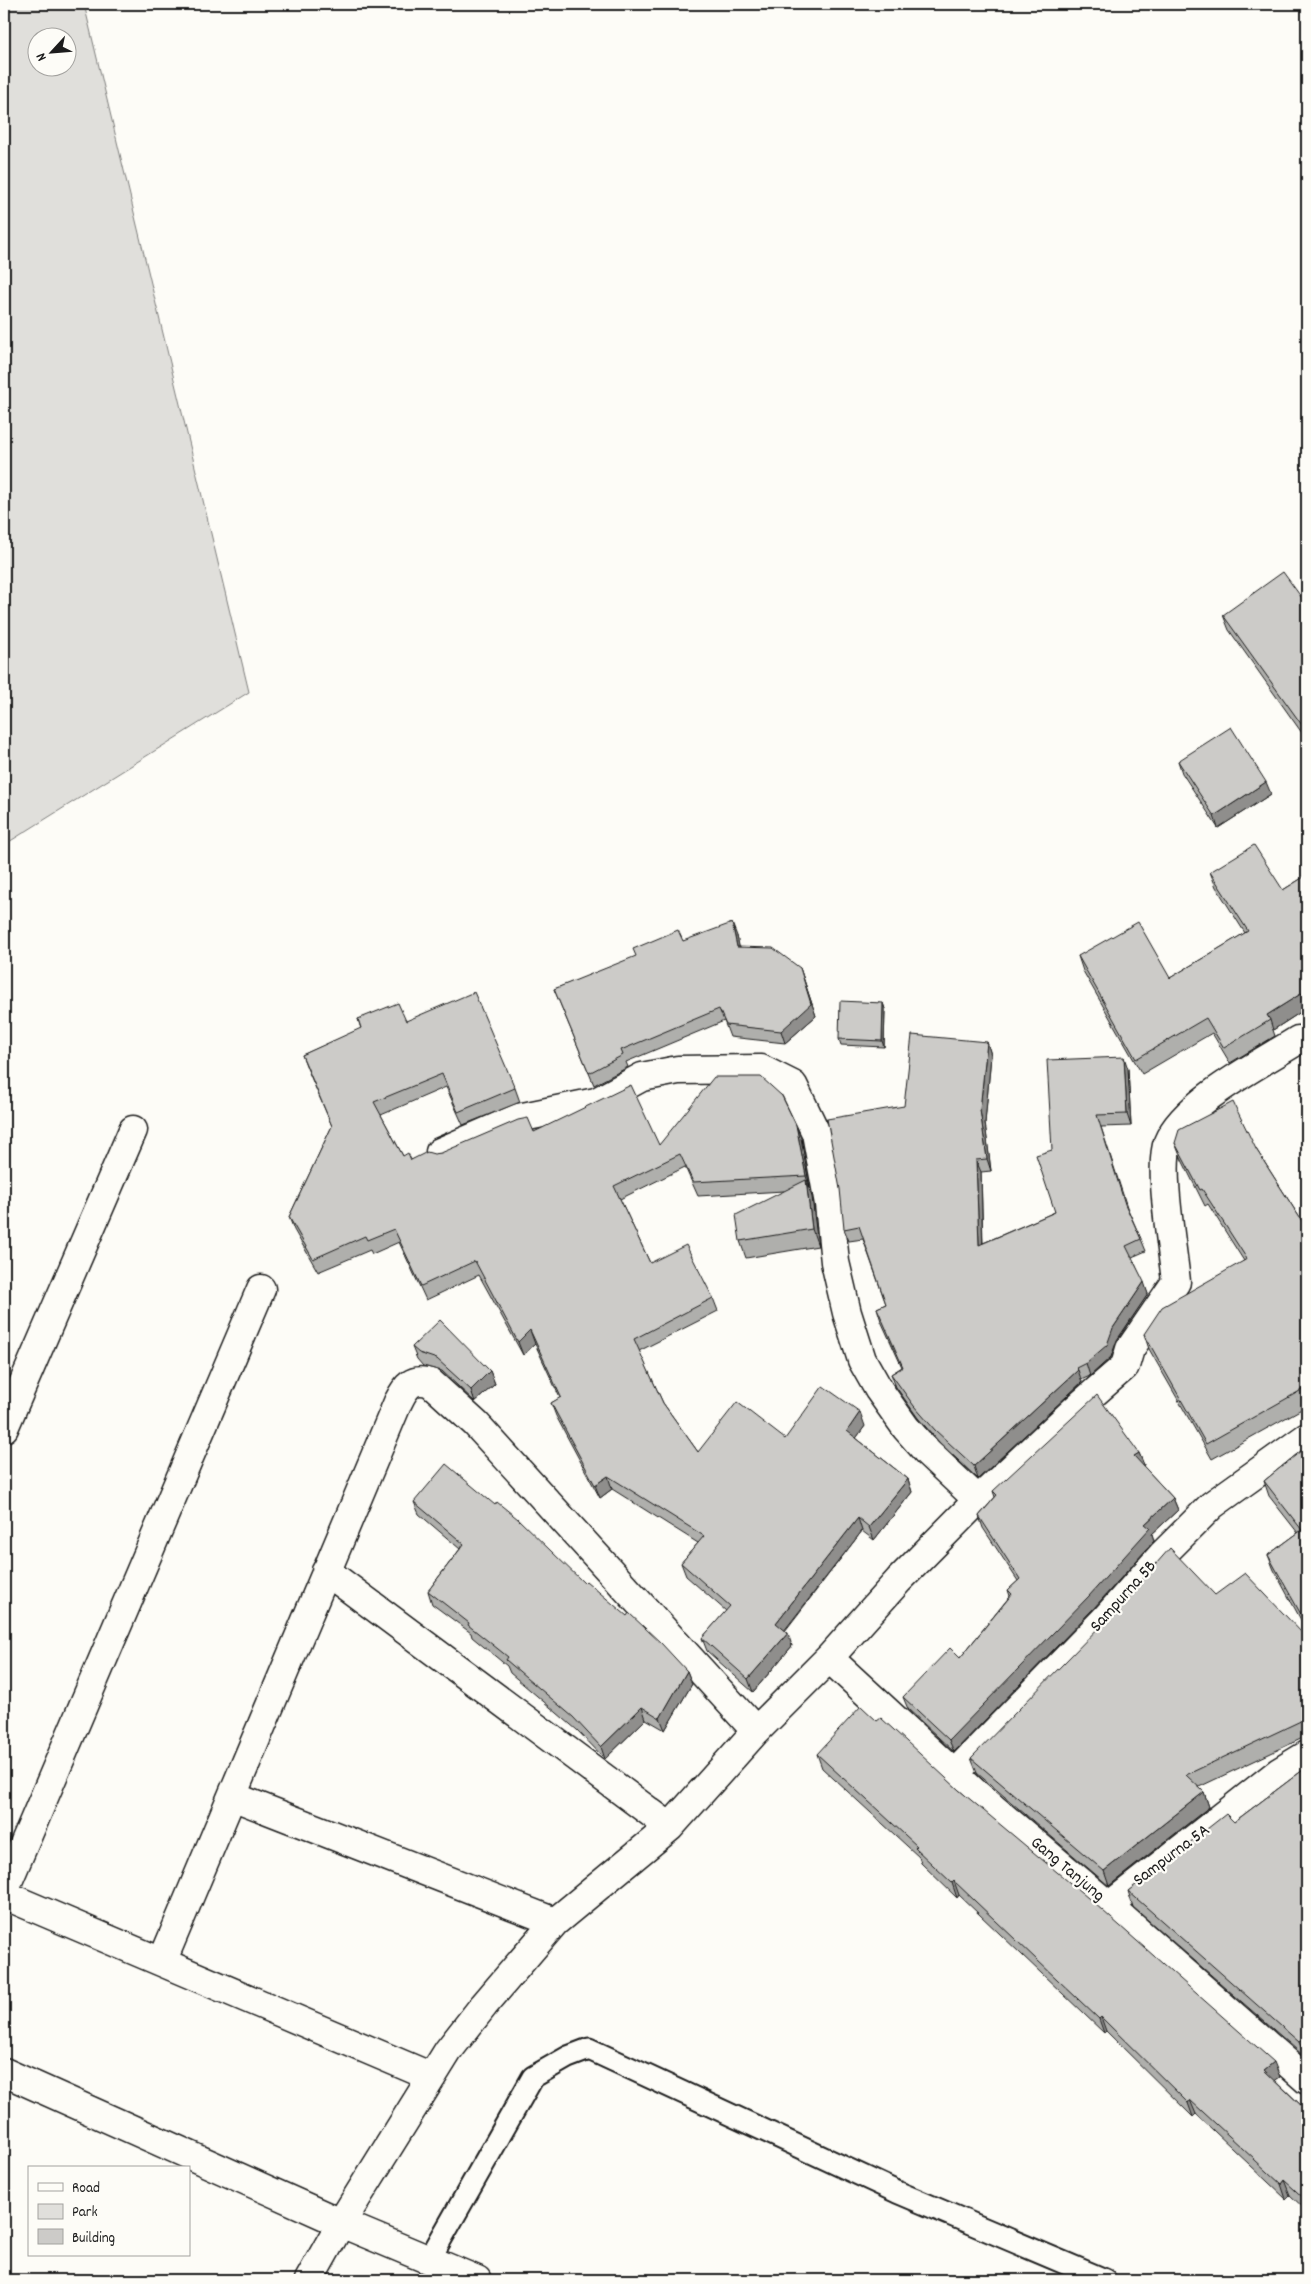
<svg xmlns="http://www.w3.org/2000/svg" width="1311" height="2284" font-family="Dekko,sans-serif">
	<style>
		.green { fill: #e0dfdb; stroke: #7e7e7c; fill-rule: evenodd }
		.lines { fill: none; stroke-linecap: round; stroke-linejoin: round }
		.service-casing { stroke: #1c1c1c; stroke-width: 25 }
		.minor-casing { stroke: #1c1c1c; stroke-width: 31 }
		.service { stroke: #fdfcf7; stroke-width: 21 }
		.minor { stroke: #fdfcf7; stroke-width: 28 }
		.wall { fill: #afafac; stroke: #1c1c1c }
		.shaded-wall { fill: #8f8e8c; stroke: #1c1c1c }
		.building { fill: #cccbc8; stroke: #1c1c1c }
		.labels { text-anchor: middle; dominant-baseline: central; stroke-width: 4.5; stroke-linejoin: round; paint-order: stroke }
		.street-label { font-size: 18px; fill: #1c1c1c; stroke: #fdfcf7 }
	</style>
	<rect width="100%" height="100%" fill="#fdfcf7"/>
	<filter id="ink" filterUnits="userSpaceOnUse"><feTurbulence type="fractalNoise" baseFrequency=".02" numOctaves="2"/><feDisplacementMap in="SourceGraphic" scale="10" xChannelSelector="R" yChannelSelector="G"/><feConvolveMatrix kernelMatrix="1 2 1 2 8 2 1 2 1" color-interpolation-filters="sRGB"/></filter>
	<g filter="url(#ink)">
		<path class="green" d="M4,4H84L249,692L4,845ZM38,38H68V68H38Z"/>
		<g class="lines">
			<g class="service-casing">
				<path id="service" d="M429,2260L533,2077L568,2057L589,2049L897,2192L1105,2280"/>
			</g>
			<g class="minor-casing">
				<path id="minor" d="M440,1152L518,1118L596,1102L642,1077L678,1070L761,1069L793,1085L816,1133L829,1204L835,1262L847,1313L862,1360L879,1390L906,1428L928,1453L978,1500
					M4,1428L133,1130
					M326,1571L670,1827
					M829,1658L974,1792L1109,1906L1307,2080
					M955,1773L1105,1619L1162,1555L1212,1505L1307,1437
					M232,1796L555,1922
					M4,1891L261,1289
					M4,1895L432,2077
					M1109,1906L1279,1772L1307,1755
					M162,1962L398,1402C406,1386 412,1377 431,1383L476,1424L756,1731
					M4,2072L341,2223L477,2280
					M309,2280L341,2223L448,2051L484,2005L555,1922L670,1827L756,1731L829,1658L899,1580L978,1500L1079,1406L1125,1366L1130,1349L1176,1282C1173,1250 1158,1168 1168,1142C1184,1102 1262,1063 1298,1040"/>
			</g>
			<use href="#service" class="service"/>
			<use href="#minor" class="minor"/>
		</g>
		<path class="wall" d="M1307,605V740L1229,630L1223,615Z
			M1178,761L1271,794L1218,828L1182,773Z
			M1210,872L1283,890L1307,875V1008L1273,1030L1275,1036L1230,1063L1212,1033L1142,1074L1083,971L1078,956L1170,978L1245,933L1216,887Z
			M737,936L739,947L800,968L816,1016L785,1043L730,1037L724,1021L626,1062L628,1067L594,1085L554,989L683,941Z
			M883,1003L885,1009L884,1047L841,1045L839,1039Z
			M358,1019L406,1021L515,1088L520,1102L463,1125L446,1087L381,1115L403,1156L411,1160L534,1132L659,1145L796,1125L801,1138L810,1189H809L812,1197L818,1246L746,1258L740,1241L784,1191L698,1196L685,1167L620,1199L650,1263L713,1298L718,1311L639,1351L663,1403L698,1452L785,1439L865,1426L856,1438L908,1479L912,1492L874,1540L862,1531L785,1631L792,1646L753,1692L707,1651L702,1638L726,1611L686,1576L681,1563L698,1543L612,1489L600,1498L556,1416L551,1403L560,1398L535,1344L523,1355L479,1275L426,1300L399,1242L372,1254L370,1250L318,1272L294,1230L289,1217L332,1126L307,1068L302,1055L361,1029Z
			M987,1042L991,1055L985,1123L991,1171L981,1172L983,1243L1055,1212L1052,1150L1128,1069L1131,1126L1101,1127L1127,1207L1141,1239L1146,1251L1132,1257L1148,1294L1117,1340L1111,1357L1090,1376L1081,1380L1082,1382L978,1479L939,1442L918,1418L896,1387L891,1374L902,1367L881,1321L877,1308L886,1304L863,1239L849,1241L844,1229L904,1106Z
			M1175,1143L1256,1149L1307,1229V1406L1212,1459L1149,1349L1144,1334L1244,1261L1208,1204L1205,1206L1181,1158Z
			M412,1347L490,1371L495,1384L475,1402L442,1371L423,1366L417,1359Z
			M1307,1446V1631L1274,1570L1268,1555L1298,1533L1269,1496L1264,1481Z
			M1139,1453L1144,1465L1143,1466L1173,1498L1178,1510L1152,1534L1154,1541L1094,1608L954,1752L908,1709L903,1697L960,1658L1010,1596L1008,1590L1018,1581L983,1528L979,1516L995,1497L993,1491Z
			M414,1502L584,1583L687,1671L692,1684L665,1730L646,1719L605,1759L577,1730L510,1673L507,1666L472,1637L471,1633L432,1604L428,1591L460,1549L419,1514Z
			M1215,1595L1303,1634L1307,1631V1736L1199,1787L1204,1792L1209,1807L1109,1886L977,1773L971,1758Z
			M877,1721L959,1790L1280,2077L1275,2080L1307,2111V2211L1290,2195L1286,2199L1196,2114L1193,2117L1106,2031L1104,2033L959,1895L957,1898L921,1863L919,1857L822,1768L817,1754Z
			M1307,1767V2056L1305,2057L1133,1907L1128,1891L1234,1822Z"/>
		<path class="shaded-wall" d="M1266,782L1271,794L1218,828L1214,816Z
			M732,923L737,936L742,960L737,947Z
			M800,968L816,1016L785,1043L781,1031Z
			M1307,990V1008L1273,1030L1270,1020L1267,1015Z
			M883,1003L885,1009L884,1047L882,1041Z
			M987,1042L991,1055L985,1123L991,1171L987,1159L980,1110Z
			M1124,1057L1128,1069L1131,1126L1127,1114Z
			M796,1125L801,1138L810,1189L806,1176Z
			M976,1160L981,1172L983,1258L979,1245Z
			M806,1180L812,1197L818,1246L812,1229Z
			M1144,1282L1148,1294L1117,1340L1111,1357L1090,1376L1086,1363L1113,1328Z
			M530,1330L535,1344L523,1355L518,1342Z
			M1078,1370L1082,1382L978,1479L974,1466Z
			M490,1371L495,1384L475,1402L471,1390Z
			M860,1412L865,1426L852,1444L847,1431Z
			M1139,1453L1144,1465L1139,1469L1134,1456Z
			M608,1476L612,1489L600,1498L595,1485Z
			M908,1479L912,1492L874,1540L869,1527Z
			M1173,1498L1178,1510L1152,1534L1154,1541L1094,1608L954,1752L949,1740L1145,1524Z
			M858,1518L862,1531L780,1636L776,1623Z
			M788,1633L792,1646L753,1692L748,1679Z
			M687,1671L692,1684L665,1730L660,1718Z
			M642,1707L646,1719L605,1759L601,1747Z
			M1204,1792L1209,1807L1109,1886L1104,1871Z
			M954,1881L959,1895L957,1898L952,1883Z
			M1101,2017L1106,2031L1104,2033L1099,2019Z
			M1307,2036V2056L1305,2057L1299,2042Z
			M1274,2062L1280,2077L1269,2085L1264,2070Z
			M1190,2100L1196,2114L1193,2117L1188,2103Z
			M1284,2180L1290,2195L1286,2199L1281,2184Z"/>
		<path class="building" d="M1283,572L1307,605V732L1223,615Z
			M1231,727L1266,782L1214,816L1178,761Z
			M1254,845L1283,890L1307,875V990L1267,1015L1270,1020L1224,1048L1206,1018L1136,1059L1078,956L1138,922L1170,978L1248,931L1210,872Z
			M732,923L737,947L773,948L800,968L811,1004L781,1031L726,1025L719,1009L621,1050L623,1055L589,1073L554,989L636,956L633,949L678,930L683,941Z
			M474,992L515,1088L458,1112L442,1074L374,1102L403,1156L408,1153L411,1160L427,1152L434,1154L441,1153L518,1120L528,1118L534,1132L631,1085L659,1145L714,1077H761L782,1096L796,1125L806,1176L693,1182L680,1154L614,1186L650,1263L686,1245L713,1298L634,1339L663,1403L698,1452L737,1402L785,1439L823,1386L860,1412L847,1431L908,1479L869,1527L858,1518L776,1623L788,1633L748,1679L702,1638L730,1606L681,1563L704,1536L608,1476L595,1485L551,1403L561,1397L530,1330L518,1342L475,1261L421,1286L394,1229L367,1240L365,1236L313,1259L289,1217L332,1126L302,1055L361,1028L358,1019L398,1003L406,1021Z
			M840,1001L883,1003L882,1041L839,1039Z
			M912,1035L987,1042L980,1110L987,1159L976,1160L979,1245L1055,1212L1036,1155L1052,1150L1047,1060L1124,1057L1127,1114L1097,1115L1125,1204L1141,1239L1126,1246L1144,1282L1113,1328L1107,1345L1086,1363L1076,1368L1078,1370L974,1466L935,1430L914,1406L891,1374L903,1367L877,1308L886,1304L859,1226L844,1229L840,1189L827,1119L904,1106Z
			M1233,1102L1256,1149L1307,1229V1387L1206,1444L1144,1334L1162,1307L1247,1259L1202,1189L1200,1190L1175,1143L1179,1130Z
			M806,1180L812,1229L740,1241L736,1215Z
			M440,1320L490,1371L471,1390L437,1359L419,1353L412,1347Z
			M1097,1395L1139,1453L1134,1456L1173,1498L1145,1524L1150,1528L1089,1596L949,1740L903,1697L950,1648L960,1658L1012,1594L1008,1590L1020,1579L979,1516L997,1495L993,1491Z
			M1307,1446V1625L1268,1555L1302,1530L1264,1481Z
			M446,1464L495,1505L497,1502L518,1519L584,1583L586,1581L627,1616L629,1613L661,1643L687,1671L660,1718L642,1707L601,1747L573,1717L506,1660L508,1657L468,1625L469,1623L428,1591L464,1544L414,1502Z
			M1170,1548L1215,1595L1245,1573L1303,1634L1307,1631V1718L1186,1775L1204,1792L1104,1871L971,1758L1111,1615Z
			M861,1706L877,1721L881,1718L959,1790L1094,1903L1274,2062L1264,2070L1307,2111V2201L1284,2180L1281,2184L1190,2100L1188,2103L1101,2017L1099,2019L954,1881L952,1883L915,1848L917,1846L817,1754Z
			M1307,1767V2036L1299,2042L1128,1891L1226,1814L1234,1822Z"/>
	</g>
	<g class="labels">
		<g class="street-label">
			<text transform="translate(1124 1597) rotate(-48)">Sampurna 5B</text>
			<text transform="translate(1172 1856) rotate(-37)">Sampurna 5A</text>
			<text transform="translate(1067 1870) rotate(40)">Gang Tanjung</text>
		</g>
	</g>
	<rect width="1311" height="2284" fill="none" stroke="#fdfcf7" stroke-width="20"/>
	<rect x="10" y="10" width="1291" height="2264" fill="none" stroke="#1c1c1c" stroke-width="2" filter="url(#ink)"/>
	<rect x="28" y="2166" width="162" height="90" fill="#fdfcf7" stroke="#a3a29f"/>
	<rect x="38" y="2183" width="25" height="8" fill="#fdfcf7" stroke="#a3a29f"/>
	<text x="72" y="2192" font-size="15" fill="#1c1c1c">Road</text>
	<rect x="38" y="2204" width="25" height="15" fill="#e0dfdb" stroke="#a3a29f"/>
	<text x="72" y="2216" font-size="15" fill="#1c1c1c">Park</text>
	<rect x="38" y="2229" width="25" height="15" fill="#cccbc8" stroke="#a3a29f"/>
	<text x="72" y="2242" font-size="15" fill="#1c1c1c">Building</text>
	<g transform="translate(52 52) rotate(244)"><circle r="24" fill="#fdfcf7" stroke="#a3a29f"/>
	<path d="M0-4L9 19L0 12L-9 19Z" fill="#1c1c1c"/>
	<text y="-8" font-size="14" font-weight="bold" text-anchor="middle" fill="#1c1c1c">N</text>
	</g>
</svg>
